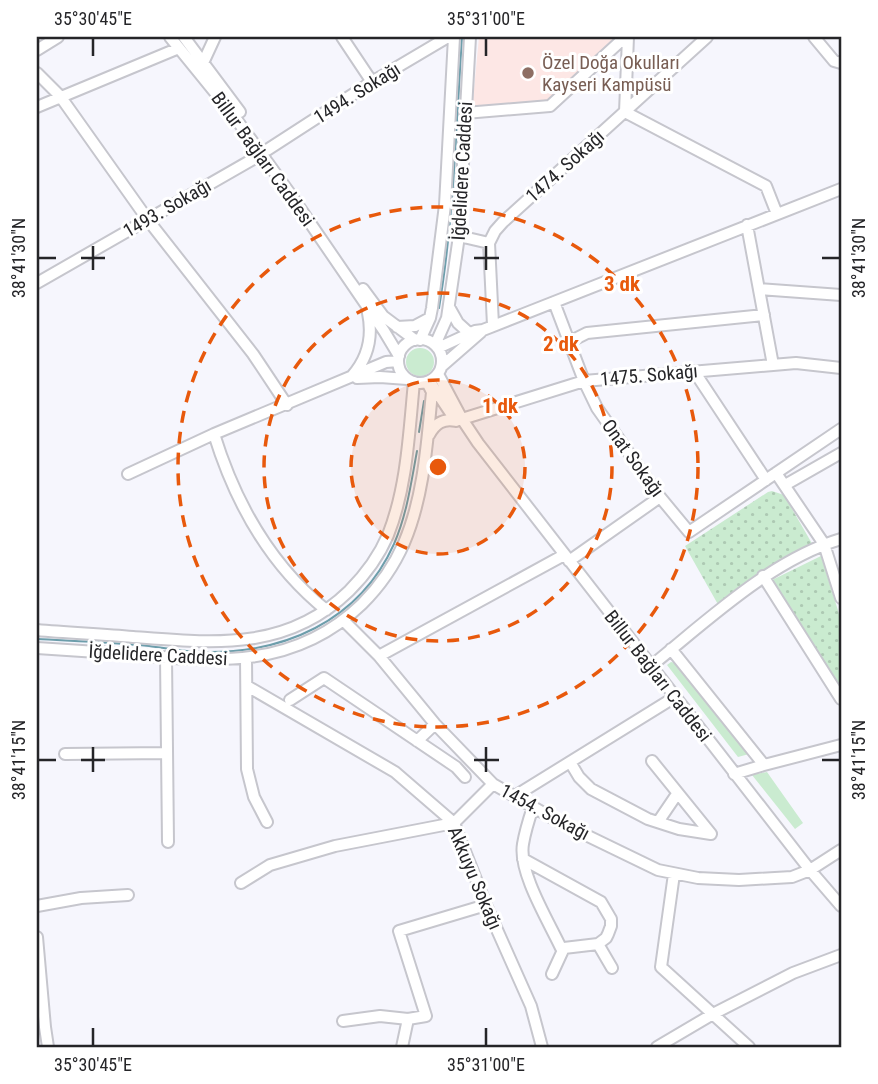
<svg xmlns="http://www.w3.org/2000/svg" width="878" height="1084" font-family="'Roboto Condensed',sans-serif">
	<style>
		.education { fill: #fde7e5 }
		.grass { fill: #caebd0 }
		.park { fill: url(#park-dots) }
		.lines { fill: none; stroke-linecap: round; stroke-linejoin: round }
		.stream { stroke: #6d9eab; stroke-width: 2 }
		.minor-casing { stroke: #c6c6cd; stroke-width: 14 }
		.minor { stroke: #fff; stroke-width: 10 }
		.ticks { fill: none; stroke: #252528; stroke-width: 2.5 }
		.ring { fill: none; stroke: #e8590c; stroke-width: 3.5; stroke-dasharray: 12 9 }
		.education-dot { fill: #8d6e63; stroke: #fff; stroke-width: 2.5 }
		.labels { text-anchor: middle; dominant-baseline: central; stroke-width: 6; stroke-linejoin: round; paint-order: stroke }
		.education-label { font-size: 19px; fill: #785e54; stroke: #fff; text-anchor: start }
		.street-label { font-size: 19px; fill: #252528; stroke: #fff }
		.centre { fill: #e8590c; stroke: #fff; stroke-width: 3.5 }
		.ring-label { font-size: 21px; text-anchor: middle; font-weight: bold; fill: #e8590c; stroke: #fff; stroke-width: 6; stroke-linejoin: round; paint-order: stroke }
		.neatline { fill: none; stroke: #252528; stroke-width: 2.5 }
		.ticks-label { font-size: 18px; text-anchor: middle; fill: #252528 }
	</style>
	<defs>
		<pattern id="park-dots" width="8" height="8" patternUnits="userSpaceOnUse" patternTransform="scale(1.75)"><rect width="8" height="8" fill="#caebd0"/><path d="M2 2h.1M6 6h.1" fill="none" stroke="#adc9b3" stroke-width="1.8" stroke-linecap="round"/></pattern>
	</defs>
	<rect width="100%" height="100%" fill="#f6f6fd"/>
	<path class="education" d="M479,37H618L548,103L472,110Z"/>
	<path class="grass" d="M406 362a14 14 0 1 1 28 0a14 14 0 1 1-28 0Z
		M671,662L676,663L749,754L738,757L667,665Z
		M767,772L803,823L795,829L752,775Z"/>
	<path class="park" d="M772,491L784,495L814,547L720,608L685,546L768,492Z
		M821,556L841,620V695L772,580Z"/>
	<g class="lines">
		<path class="stream" d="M439,308C454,218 456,128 462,37
			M419,432L424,401
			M37,639C74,641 112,642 149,646C166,648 184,652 202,652C283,654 359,622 394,544C407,514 411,483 417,451"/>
		<g class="minor-casing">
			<path id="minor" d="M170,37L231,112L291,195L384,331L399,356
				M184,37L240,112
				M342,37L372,82
				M814,37L834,61L841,63
				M37,50L58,37
				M203,63L215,37
				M37,73L60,96L148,220L253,354L287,405
				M37,107L179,48
				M625,112L766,186L777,214
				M625,112L628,37
				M465,113L550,106L625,37
				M267,150L372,82L448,37
				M747,225L773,365
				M459,236L489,243
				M37,283L262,154
				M363,289L383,316L415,340
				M759,289L841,295
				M554,302L584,381L597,408L660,497L689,532L841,429
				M449,307L458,323L469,333
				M493,325L489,243L495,231L503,222L707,37
				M397,327L415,326L430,318
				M398 361a22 22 0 1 1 44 0a22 22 0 1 1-44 0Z
				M420,340L430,318L432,308L445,205L454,37
				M569,342L587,333L764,315
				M435,345L447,318L459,236L470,37
				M438,348L475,331L483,330L841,189
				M442,366L481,332
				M694,371L766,480
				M438,374L462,419L478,443L810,870L841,906
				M352,376C368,358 373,337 368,313
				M357,378L380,377L407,379
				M432,385L454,418
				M462,419L584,381L796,363L841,368
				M214,434C235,502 270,565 326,610
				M429,435C435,424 443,418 456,421
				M776,473L824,544L841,598
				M128,474L214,434L386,362L398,361
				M785,485L841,453
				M569,561L660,497
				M763,576L841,699
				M343,620L379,656L435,724L493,784L561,823L658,870L698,878L739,880L792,877L810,870L841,850
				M37,630C69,633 101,634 133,637C212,643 286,652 349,591C365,575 379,556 388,535C407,487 409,433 414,382
				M37,648C67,650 97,652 127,654C214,662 294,670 362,604C379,587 394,566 404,543C424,496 427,443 432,392L427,382
				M671,649L764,765
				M379,656L564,555
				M166,657L168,842
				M246,658L247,769L254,797L267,822
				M651,666C708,620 771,560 841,539
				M247,686L395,772L454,823L486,905L531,1006L542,1047
				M290,700L324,678L456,767L465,777
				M417,741L435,724
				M65,754L167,753
				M652,761L711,834
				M570,762L579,777L591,789L648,819L679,829L711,834
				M734,774L764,765L841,745
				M515,796L675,697
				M533,807C529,819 525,832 523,844C518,872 549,922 561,948H564
				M658,822L677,794
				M523,859L601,902L611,919V926L608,934L606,938L598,944L564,948
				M674,874L661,967L749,1047
				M241,883L270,865L335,846L454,823L493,784
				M37,906L81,898L128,895
				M37,937L45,1027L48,1047
				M598,944L612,968
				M552,974L564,948
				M343,1021L380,1016L408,1019
				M402,1047L408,1019L426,1016L399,931L486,905
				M657,1047L713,1014L793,973L841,955"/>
		</g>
		<use href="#minor" class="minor"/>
	</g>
	<path class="ticks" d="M93,38V56M486,38V56M93,246V270M486,246V270M38,258H56M81,258H105M474,258H499M822,258H840M93,747V772M486,747V772M38,760H56M81,760H105M474,760H499M822,760H840M93,1028V1046M486,1028V1046"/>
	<circle cx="438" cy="467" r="87" fill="#e8590c" fill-opacity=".12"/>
	<g class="ring">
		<circle cx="438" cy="467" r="87"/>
		<circle cx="438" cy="467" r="174"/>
		<circle cx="438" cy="467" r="260"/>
	</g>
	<circle class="education-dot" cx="528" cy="73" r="7"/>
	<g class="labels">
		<g class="education-label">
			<text x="542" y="62">Özel Doğa Okulları<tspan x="542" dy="22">Kayseri Kampüsü</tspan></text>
		</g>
		<g class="street-label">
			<text transform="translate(357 93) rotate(-32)">1494. Sokağı</text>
			<text transform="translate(263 159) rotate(54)">Billur Bağları Caddesi</text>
			<text transform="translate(565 166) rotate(-42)">1474. Sokağı</text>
			<text transform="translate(462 171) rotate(-87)">İğdelidere Caddesi</text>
			<text transform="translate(167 208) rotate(-30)">1493. Sokağı</text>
			<text transform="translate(649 375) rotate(-5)">1475. Sokağı</text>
			<text transform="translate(633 458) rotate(54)">Onat Sokağı</text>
			<text transform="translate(158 655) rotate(3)">İğdelidere Caddesi</text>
			<text transform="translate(658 676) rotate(52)">Billur Bağları Caddesi</text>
			<text transform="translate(545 812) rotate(28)">1454. Sokağı</text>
			<text transform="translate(475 878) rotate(67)">Akkuyu Sokağı</text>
		</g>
	</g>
	<circle cx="438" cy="467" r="10" class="centre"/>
	<g class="ring-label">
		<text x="622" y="291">3 dk</text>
		<text x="561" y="351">2 dk</text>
		<text x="500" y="413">1 dk</text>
	</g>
	<rect width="878" height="1084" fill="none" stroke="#ffffff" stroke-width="77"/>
	<rect x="38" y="38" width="802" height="1008" class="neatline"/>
	<g class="ticks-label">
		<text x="93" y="25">35°30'45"E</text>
		<text x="486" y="25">35°31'00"E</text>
		<text transform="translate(19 258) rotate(-90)" y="6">38°41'30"N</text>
		<text transform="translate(859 258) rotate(-90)" y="6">38°41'30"N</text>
		<text transform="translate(19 760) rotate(-90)" y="6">38°41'15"N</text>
		<text transform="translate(859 760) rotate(-90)" y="6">38°41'15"N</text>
		<text x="93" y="1071">35°30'45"E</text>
		<text x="486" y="1071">35°31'00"E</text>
	</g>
</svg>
